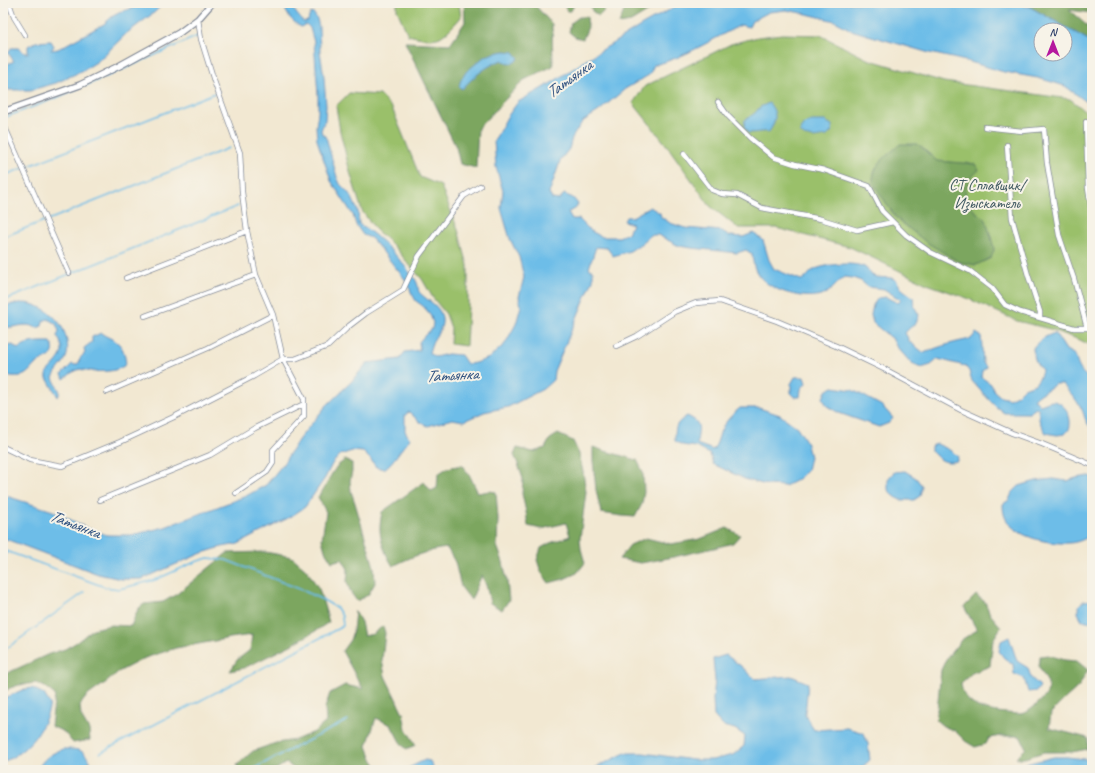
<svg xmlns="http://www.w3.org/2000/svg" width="1095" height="773" font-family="Caveat,sans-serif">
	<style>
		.green { fill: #9ac06b; stroke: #5a7864 }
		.forest { fill: #7ba65f; stroke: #4b6a5e }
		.water { fill: #6dbde8; stroke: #4476a3; fill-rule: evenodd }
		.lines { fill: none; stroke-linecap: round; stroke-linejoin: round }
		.stream { stroke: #6dbde8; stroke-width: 1.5 }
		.minor-casing { stroke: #868c98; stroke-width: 6 }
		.tertiary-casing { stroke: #868c98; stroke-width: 8 }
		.minor { stroke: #fff; stroke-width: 4.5 }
		.tertiary { stroke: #fff; stroke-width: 5.5 }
		.labels { text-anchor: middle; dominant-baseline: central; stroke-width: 4; stroke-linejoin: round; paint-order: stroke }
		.park-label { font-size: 16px; fill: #415a62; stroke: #f7f3e8 }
		.water-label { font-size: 17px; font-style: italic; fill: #305280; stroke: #f7f3e8 }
	</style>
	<rect width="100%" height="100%" fill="#f7f3e8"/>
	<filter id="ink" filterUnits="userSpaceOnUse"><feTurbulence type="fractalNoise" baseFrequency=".025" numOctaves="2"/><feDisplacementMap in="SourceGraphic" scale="8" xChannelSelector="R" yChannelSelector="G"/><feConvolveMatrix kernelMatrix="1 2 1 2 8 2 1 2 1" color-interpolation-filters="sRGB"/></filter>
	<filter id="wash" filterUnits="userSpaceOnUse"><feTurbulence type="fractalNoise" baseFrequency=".012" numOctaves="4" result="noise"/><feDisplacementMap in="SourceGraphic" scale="16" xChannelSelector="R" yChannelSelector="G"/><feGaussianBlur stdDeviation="0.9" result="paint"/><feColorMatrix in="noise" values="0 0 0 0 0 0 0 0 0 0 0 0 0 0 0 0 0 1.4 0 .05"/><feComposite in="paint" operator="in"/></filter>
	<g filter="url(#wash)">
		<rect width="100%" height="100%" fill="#f2e8d2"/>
		<path class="green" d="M397,3H459L461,17C457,22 446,34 440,37C432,41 417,37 408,35L397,10Z
			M782,34L820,35L867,59L944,82L1070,99L1092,116V346L1080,340L1050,329L1017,321L967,298L927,284L850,247L776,228H738L710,206L668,147L633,103L645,86L709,55L731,44L758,37Z
			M349,93L380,95L392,108L420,177L441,186L458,230L468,265V307L466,346L450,344L451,328L446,314L433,298L422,279L412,268L393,245L376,230L362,211L350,172L340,131L336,106Z"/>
		<path class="forest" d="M464,3H533L552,24L553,66L524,80L478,128L476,168L460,164L456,147L405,42L450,44L465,22Z
			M563,3H573L574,5L571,11H567Z
			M590,3H605L604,11L599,16L592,11Z
			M627,3H662L631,22L619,24Z
			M1028,3H1092V13L1069,10L1091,29L1092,42L1030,7Z
			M579,17H587L588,27L583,39L575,37L569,32L571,23Z
			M900,144H918L937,161L975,164L979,170C964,183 960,195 975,211C978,214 982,216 985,219C987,222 993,244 994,249C994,252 992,255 991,258L976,265L959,262L926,242L896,218L873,183C872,164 887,156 900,144Z
			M558,434L573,441L579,454L583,472L586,492L580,539L581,549L585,563L577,573L564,579L549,583L541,572L537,560L541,548L550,543L570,536L566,523L541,529L528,526L526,512L522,494L523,479L518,464L514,455L517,448L533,452L545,448L550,439Z
			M593,447L605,451L637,460L643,472L644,492L642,504L635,517L622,516L601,513L596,490L593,461Z
			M345,460L352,463V472L350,481L351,491L355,503L374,567L375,583L368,595L357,601L351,593L347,582L348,569L342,559L332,562L325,551L322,539L326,512L318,497L325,487L331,475L337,466Z
			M462,465L470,476L478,493L489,491L496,492L498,519L497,546L503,562L507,581L509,600L502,610L490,603L487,588L482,575L471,600L461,587L455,562L447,548C428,550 411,557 393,566C386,556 380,541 380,529C380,523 381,517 382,512L424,482L431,491L437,488L438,474L447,468Z
			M727,528L740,535L733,543L714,548L669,558L641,563L619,559L630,545L646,538L671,544L700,539Z
			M265,552L292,557L306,569L319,589L329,622L314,632L291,645L244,668L230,671L237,660L250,650L252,635L230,638L215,641L176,648L145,658L118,672L108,681L87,696L80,705L81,716L89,730L90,740L73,743L64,732L51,726L55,695L45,687L36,683L19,685L10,688L3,693V675L49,654L65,649L77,642L93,629L111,625L131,626L138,609L144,604L163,602L177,594L227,553Z
			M976,595L985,602L990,614L1001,627L993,640L990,666L972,673L961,683C963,707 986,711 1006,713C1011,713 1019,715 1025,713C1028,712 1044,699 1046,695C1048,692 1048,686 1048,683L1039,667L1040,656L1048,655L1065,660L1077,661L1088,670L1079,686L1067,697L1051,713L1049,728L1088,738V749L1072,752H1044L1025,758H1016L1026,748L1020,736H1001L989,738L986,744L975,747L965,741L955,731L943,726L936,720L941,670L946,659L961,640L977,630L964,607Z
			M355,611L361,622L364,636L373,634L383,626L385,633L382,660L385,676L403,713L406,729L416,745L406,749L400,742L391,725L376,718L367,746L372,759L380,770H296L286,763L275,770H240L237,765L253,751L276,743L295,740L314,732L326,722L325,708L330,693L345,685L363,689L342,651L350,640L353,631Z"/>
		<path class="water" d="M143,3H164L155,12L127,33L98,61L82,71L56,83L31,90H9L3,86V66L14,61L8,53L11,48H18L25,53H28V46L36,42L51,41L54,46L51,50L58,49L104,24L113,16L123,11L139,6Z
			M283,3H294C292,12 299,15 303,22L308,21L309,17L311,13L314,14L317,19L319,27L320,51L324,77L326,106L325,120L321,130L322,134L326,137L337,177L340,184L347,191L352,198L358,211L359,224C363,228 368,229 372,233C386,244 400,259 410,273C413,275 416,280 417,283C419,287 417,291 421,294C429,302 441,306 442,319C443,329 437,333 433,341C431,345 430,349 429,353L435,357L448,354L461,355L467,364L476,363L489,358L505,344L516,324L521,306L519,297L524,277L519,257L510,239L501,208L503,191L496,167L494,141L507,117L518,102L553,82L586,60L642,25L682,3H983L986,5L1004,3H1023L1024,6L1030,7L1092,42V106L1065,86L1038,78L1004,72L970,62L926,52L851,30L835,21L807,14L786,10L769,12L752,21L749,27L741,25C712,39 685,58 654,65L649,75L625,89L599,111L582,122L572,138L569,149L561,159L549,193L552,199L559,200L564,194L573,198L578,204L575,209L568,212L572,219H579L591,231L602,237H619L628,233L632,224L624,221L626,217H632L650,207L660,213L661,217L670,223L685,228L722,231L730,236L743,237L753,233L763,240L769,260L774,269L801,280C809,277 807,275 812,271C822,264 857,261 866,268C868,270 869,274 872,275C879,280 888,275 896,280C898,282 899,286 901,288C904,291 909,294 913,297L914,306L919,315C915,328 912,324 905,333L910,342L924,353C940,346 955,342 971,339L976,333L981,336L982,346L983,363L987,367L982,371L981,377L991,384L994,391L1001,397L1009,399L1017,395L1024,388L1035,384L1040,377L1042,370C1035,363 1034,357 1033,348C1039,340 1046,336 1055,333L1066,350L1075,355C1078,367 1081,374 1092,380V428C1084,423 1085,413 1080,406C1075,398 1069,391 1062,384H1055C1049,390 1040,392 1034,399L1040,405C1044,404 1049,401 1053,401C1065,402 1073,418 1069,429C1068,431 1067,432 1065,434L1057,435L1046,433C1041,425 1037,419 1039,410L1036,408L1029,413H1004L995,406L979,389L972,381L969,371L965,366L938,359L931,365L921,368L912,364L896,346L892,338L885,333L873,323L871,315L873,305L878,298L886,297L898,303L901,300L884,289L868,287L861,281L853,278L844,277C839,281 834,288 828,292C811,303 772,292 760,277C754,270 753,263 752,254L746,250L737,253L692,248L679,246L658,235H651L642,243L630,251L613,256L607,248L596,247L589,268L593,271V280L554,371L553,380L543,389L508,407L484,412L464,421L452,419L428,426L420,422L409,412L405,415V431L410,439C400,449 395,461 384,469L376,467L371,460L363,452L352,451L340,455L332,464L325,478L305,507L290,517L238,544L222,547L202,553L142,579H121L98,574L3,538V495L53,511L87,528L107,535H132L165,527L246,496L266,485L283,464L299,439L326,406L352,381L367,363L400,359L405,352L420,350L419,342L426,334L432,329L433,323L430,314L423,306L416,301L411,292L408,283L383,252L371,238L363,235L356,225L353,215L331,181L317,140L316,126L318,113V95L314,42L310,28L306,24L301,27C290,20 287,15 283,3ZM1041,30H1065V54H1041Z
			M505,51L514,52L519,58L515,62L508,64L502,60C486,66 473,77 462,89L459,86L461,80L466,72L484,57L494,53Z
			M769,103C778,114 776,121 769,132C761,131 755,133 748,133L744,127L745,120L755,113L760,107Z
			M812,121H825L832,125V131L827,136L813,138L804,136L800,132L803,125Z
			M19,303C23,303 28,303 31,304C50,309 64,323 67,342C68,347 68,353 66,358C63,365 56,370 53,378L60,392L58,397L47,378V372C59,359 68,353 57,336L59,331L56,324L48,319L43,321L42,326L37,328C24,321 16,329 3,327V307L8,305Z
			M101,333C106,337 114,339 118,343C124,348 125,357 126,364C124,366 122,367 120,368C111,373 90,372 80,369L73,372L64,379L62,374L72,364L75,365L79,363L80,358L85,353L84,348L92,342V337Z
			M3,342L6,343L7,346L13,345L18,349C25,341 40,342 51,342C59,357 45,358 36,364C32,367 29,373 24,375C20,377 13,376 9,376L3,371Z
			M795,377H804L806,383L801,389L800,397H795L791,393V384Z
			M833,387L852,390L864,396L882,406L893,418L889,423L879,427L839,413L827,406L823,398L826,391Z
			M740,408H759L780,415L797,427L806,441L810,457L807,470L797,480L785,486L767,485L747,480L713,464L710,454L696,447L682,445L675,441C675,427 675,424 687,416C703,423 698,428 697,444L713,450C717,444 718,440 720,433C724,422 732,415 740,408Z
			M937,444L948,449L958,456L957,461C944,464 940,460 931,451V446Z
			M905,471L916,478L922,486L920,496L914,500H900L893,495L888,490V479L894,472Z
			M1090,476L1092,477V535C1085,539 1077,543 1068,543C1050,544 1019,538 1008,522C1004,517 1003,511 1003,504L1009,500L1012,493L1019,486L1036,481L1053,479L1067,481L1076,478Z
			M1092,600V622L1082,620L1078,613L1079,605L1084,601Z
			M1009,637L1017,661L1028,668L1031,678L1040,686L1037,691L1028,692L1024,678L1014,674L1013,664L1004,658L999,651L1001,641Z
			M726,655L741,666L755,679L791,676L808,683L805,715L814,730L847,728L864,733L868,744L870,760L861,768L855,770H596L595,768L625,753H643L693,760H712L733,755L744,746L745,736L735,729L723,726L714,716L713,699L715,680L713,659Z
			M32,688L44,694L50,704C45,729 27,752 3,762V699L22,690Z
			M63,749C85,749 85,751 93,770H37C44,758 50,754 63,749Z
			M1054,757H1067L1092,760V770H976L989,767L1012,769L1021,765Z
			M425,760L430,761L434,770H404Z"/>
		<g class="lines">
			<path class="stream" d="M85,86L198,36
				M3,118L54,99L79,88
				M3,176L215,93
				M48,220L229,148
				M3,237L44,221
				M3,301L238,206
				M3,550L105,587L119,589L155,580L195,562L208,558L226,560L254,571L302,590L325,601L337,608L342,616L343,626L100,753
				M3,556L8,552
				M3,651L85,592
				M251,770L348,720"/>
		</g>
	</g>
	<g filter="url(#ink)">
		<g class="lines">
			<g class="minor-casing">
				<path id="minor" d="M9,3L14,17L25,35
					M198,19L201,39L214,81L240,153L242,192L247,231L256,275L273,315L283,359L304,399V416L273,450V463L267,472L236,493
					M718,102L728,116L750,138L773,157L795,164L824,170L869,186L882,211L906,235L930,252L970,271L992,288L1005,305L1020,312L1074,328H1087L1092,327
					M1086,122L1088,188L1092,214
					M3,123L69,273
					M985,127L1022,131L1044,129L1047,163L1059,235L1074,279L1087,328
					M1007,145L1012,218L1028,275L1040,312V317
					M684,154L712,190L722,194L737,195L762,208L821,219L857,230L893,222
					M126,278L247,231
					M145,316L256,275
					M616,346L637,336L674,312L696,303L720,301L777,321L836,346L886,370L961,410L1012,433L1042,444L1092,465
					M107,392L208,348L273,315
					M3,447L30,460L62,466L120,442L176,416L254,376L283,359H295L328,346L349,326L366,313L403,290L419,256L464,196L480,186
					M100,500L210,455L255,428L304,404"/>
			</g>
			<g class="tertiary-casing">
				<path id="tertiary" d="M3,112L80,85L119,66L179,33L198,19L212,3"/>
			</g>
			<use href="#minor" class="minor"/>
			<use href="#tertiary" class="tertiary"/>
		</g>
	</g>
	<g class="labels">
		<g class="park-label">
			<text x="987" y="185">СТ Сплавщик/<tspan x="987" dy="18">Изыскатель</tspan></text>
		</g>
		<g class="water-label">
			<text transform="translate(569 79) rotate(-36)">Татьянка</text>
			<text transform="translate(452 375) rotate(-3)">Татьянка</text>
			<text transform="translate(75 524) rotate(21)">Татьянка</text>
		</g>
	</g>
	<rect width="1095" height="773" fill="none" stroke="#f7f3e8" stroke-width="16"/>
	<g transform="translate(1053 42)"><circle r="19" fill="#f7f3e8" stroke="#9fa5b1"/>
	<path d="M0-3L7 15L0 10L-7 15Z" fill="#b5179e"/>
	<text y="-6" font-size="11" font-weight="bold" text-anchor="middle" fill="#1b2f5e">N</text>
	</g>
</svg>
